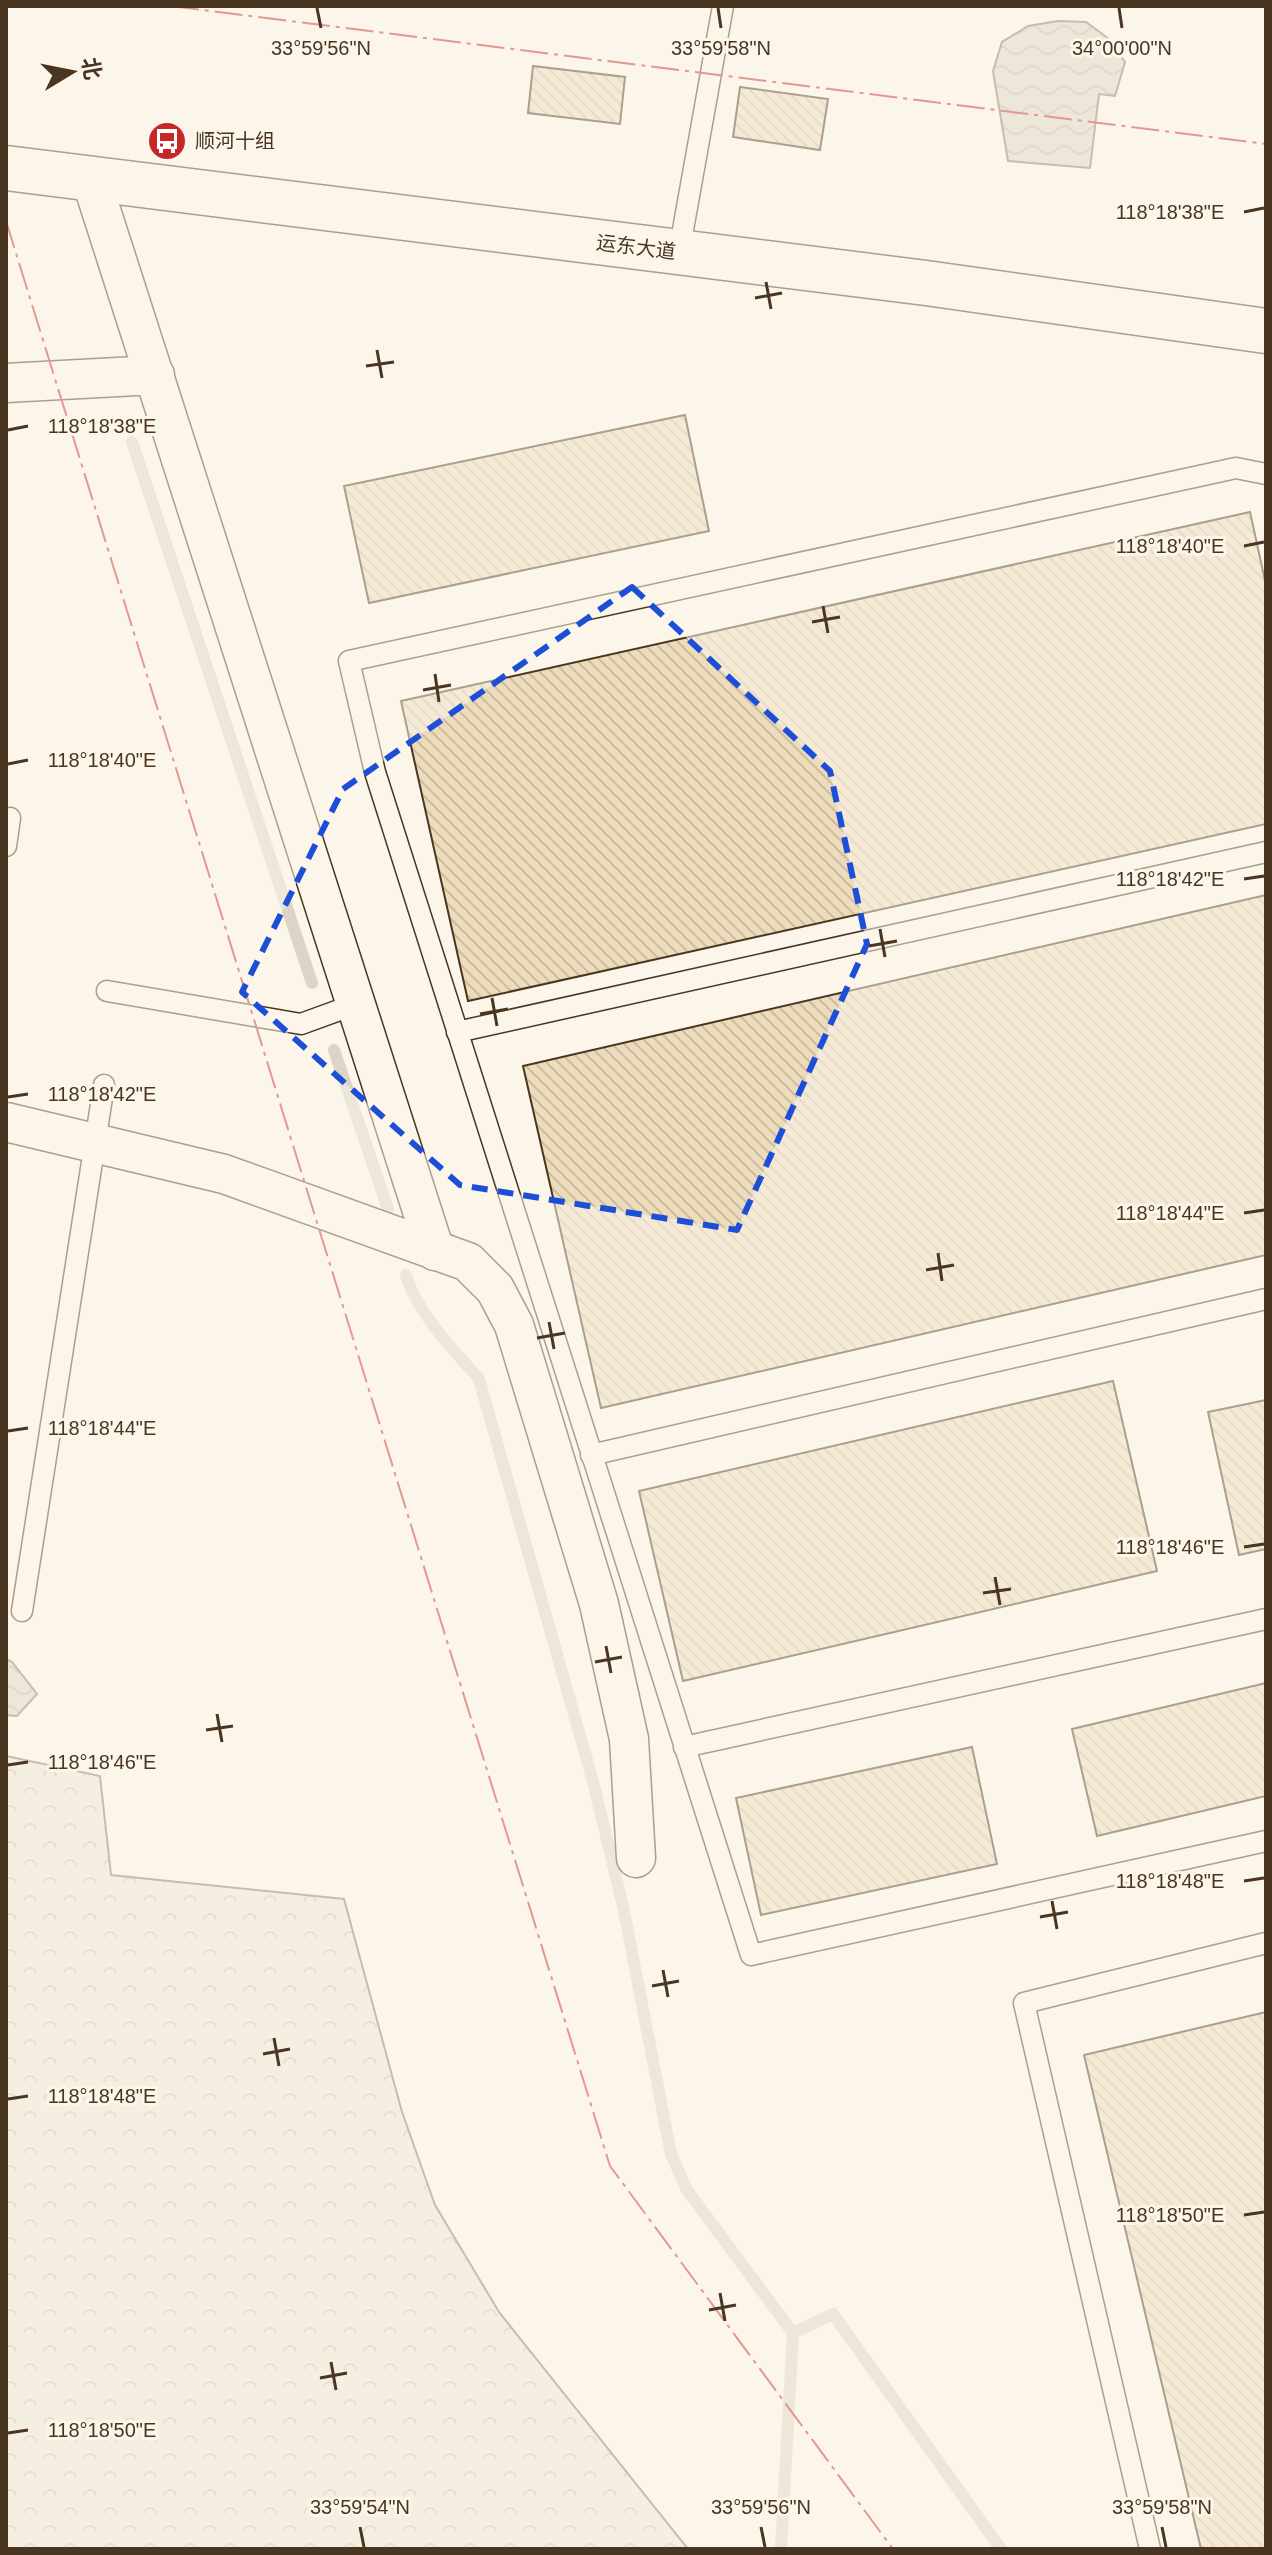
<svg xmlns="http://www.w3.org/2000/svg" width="1272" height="2555" font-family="Arial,'Noto Sans SC',sans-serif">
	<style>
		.forest { fill: url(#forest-crowns); stroke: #887966; stroke-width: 2 }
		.water { fill: url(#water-waves); stroke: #887966; stroke-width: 2 }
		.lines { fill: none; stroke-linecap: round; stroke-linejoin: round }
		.stream { stroke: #dcd4c6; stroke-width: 12 }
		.building { fill: url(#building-back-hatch); stroke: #4a3520; stroke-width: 2 }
		.lane-casing { stroke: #4a3520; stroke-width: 23 }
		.street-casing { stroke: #4a3520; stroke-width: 41 }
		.secondary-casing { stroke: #4a3520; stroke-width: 47 }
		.lane { stroke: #fbf6e9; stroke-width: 20 }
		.street { stroke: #fbf6e9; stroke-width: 38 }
		.secondary { stroke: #fbf6e9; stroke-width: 44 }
		.power { stroke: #c62828; stroke-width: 2; stroke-dasharray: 28 6 4 6; stroke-linecap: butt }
		.marked { fill: none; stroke: #1d4ed8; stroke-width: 6; stroke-dasharray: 16 10; stroke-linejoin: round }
		.ticks { fill: none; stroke: #4a3520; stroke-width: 3 }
		.labels { text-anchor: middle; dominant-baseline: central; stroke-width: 6; stroke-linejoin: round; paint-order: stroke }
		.poi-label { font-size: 20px; fill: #4a3520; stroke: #fbf6e9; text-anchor: start }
		.street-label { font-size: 20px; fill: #4a3520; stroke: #fbf6e9 }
		.ticks-label { font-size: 20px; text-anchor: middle; fill: #4a3520; stroke: #fbf6e9; stroke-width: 6; stroke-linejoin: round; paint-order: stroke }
	</style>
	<defs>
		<pattern id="forest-crowns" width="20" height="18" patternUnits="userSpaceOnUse" patternTransform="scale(2)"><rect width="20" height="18" fill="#ede6d9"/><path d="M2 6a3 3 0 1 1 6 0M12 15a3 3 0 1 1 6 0" fill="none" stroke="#cdc6ba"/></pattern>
		<pattern id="water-waves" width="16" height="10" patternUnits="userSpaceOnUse" patternTransform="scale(2)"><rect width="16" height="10" fill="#dcd4c6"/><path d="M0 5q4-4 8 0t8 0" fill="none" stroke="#beb7aa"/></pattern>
		<pattern id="building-back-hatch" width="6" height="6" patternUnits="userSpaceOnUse" patternTransform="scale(2)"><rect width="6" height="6" fill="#ecdcbc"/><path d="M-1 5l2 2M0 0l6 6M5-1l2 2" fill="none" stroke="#ccbda1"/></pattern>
	</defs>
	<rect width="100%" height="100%" fill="#fbf6e9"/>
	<path class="forest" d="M6,1756L100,1776L111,1875L344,1899L402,2112L435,2205L499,2312L688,2549H6Z"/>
	<path class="water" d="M1058,21L1086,22L1109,39L1125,62L1115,96L1099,94L1090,168L1008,161L993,71L1002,42L1028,26Z
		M6,1659L12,1662L37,1694L17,1716L6,1715Z"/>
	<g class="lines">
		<path class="stream" d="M132,442L312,983
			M334,1050L388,1209
			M406,1275C416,1311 454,1351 479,1379L594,1785L624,1911L671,2154L687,2190L793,2333L781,2549
			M793,2333L833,2314L1001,2549"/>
	</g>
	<path class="building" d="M533,66L625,77L620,124L528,113Z
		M740,87L828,99L820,150L733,137Z
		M685,415L709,531L369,603L344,486Z
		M1250,512L1266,585V824L468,1001L401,701Z
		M1266,895V1255L601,1408L523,1066Z
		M1113,1381L1157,1571L683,1681L639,1491Z
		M1266,1400V1549L1239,1555L1208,1412Z
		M1266,1683V1796L1097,1836L1072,1729Z
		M972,1747L997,1864L761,1915L736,1798Z
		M1266,2012V2549H1201L1084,2055Z"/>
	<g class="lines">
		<g class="lane-casing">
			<path id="lane" d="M679,252L723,6
				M1266,474L1236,468L349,661L375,772L751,1955L1266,1841
				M6,846L10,818
				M107,991L301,1024L356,1004
				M457,1032L1266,852
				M591,1455L1266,1299
				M22,1611L104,1085
				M684,1747L1266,1619
				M1150,2549L1024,2003L1266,1943"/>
		</g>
		<g class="street-casing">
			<path id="street" d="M91,179L435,1251
				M6,383L155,375
				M6,1122L224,1174L468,1262L495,1289L514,1325L599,1604L629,1739L636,1858"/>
		</g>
		<g class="secondary-casing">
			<path id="secondary" d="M6,168L926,283L1266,331"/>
		</g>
		<use href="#lane" class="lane"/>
		<use href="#street" class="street"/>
		<use href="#secondary" class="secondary"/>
		<path class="power" d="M171,6L1266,144
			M6,221L610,2166L893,2549"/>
	</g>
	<path d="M0 0H1272V2555H0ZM632,587L830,771L867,944L737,1230L460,1185L242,992L343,789Z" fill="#fbf6e9" fill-opacity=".55" fill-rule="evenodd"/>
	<path class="marked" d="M632,587L830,771L867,944L737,1230L460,1185L242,992L343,789Z"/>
	<path class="ticks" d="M317,8L321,28M718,8L721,28M1119,8L1122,28M1244,212L1264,208M766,282L771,309M755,298L782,293M377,350L382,378M366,366L394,362M8,430L28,426M1244,546L1264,542M823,606L828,633M812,622L840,617M435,674L439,702M423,690L451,685M8,764L28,760M1244,879L1264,876M880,929L885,957M869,946L897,941M492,998L497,1026M480,1014L508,1009M8,1097L28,1094M1244,1213L1264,1210M938,1253L942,1281M926,1270L954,1265M549,1322L554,1349M537,1338L565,1333M8,1431L28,1428M1244,1547L1264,1544M995,1577L1000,1605M983,1593L1011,1589M606,1646L611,1673M595,1662L622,1657M217,1714L222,1742M206,1730L233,1726M8,1765L28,1762M1244,1881L1264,1878M1052,1901L1057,1929M1040,1917L1068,1912M663,1970L668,1997M652,1986L679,1981M274,2038L279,2066M263,2054L290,2049M8,2099L28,2096M1244,2215L1264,2212M720,2293L725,2321M709,2310L736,2305M331,2362L336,2390M320,2378L347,2373M8,2433L28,2430M360,2527L364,2547M761,2527L765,2547M1162,2527L1166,2547"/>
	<defs>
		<g id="bus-disc" transform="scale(2)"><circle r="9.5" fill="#c62828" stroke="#fbf6e9"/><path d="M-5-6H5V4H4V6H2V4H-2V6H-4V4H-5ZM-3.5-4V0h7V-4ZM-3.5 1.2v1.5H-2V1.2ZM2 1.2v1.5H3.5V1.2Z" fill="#fff"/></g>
	</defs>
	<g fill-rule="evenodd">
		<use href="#bus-disc" x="167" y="141"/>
	</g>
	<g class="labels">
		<g class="poi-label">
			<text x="195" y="141">顺河十组</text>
		</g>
		<g class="street-label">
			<text transform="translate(636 247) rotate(7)">运东大道</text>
		</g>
	</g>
	<g class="ticks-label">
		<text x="1122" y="55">34°00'00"N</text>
		<text x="321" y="55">33°59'56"N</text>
		<text x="721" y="55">33°59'58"N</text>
		<text x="1170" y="219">118°18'38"E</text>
		<text x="102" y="433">118°18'38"E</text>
		<text x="1170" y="553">118°18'40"E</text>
		<text x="102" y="767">118°18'40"E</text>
		<text x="1170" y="886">118°18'42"E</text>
		<text x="102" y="1101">118°18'42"E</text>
		<text x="1170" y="1220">118°18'44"E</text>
		<text x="102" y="1435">118°18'44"E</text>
		<text x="1170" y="1554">118°18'46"E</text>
		<text x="102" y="1769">118°18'46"E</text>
		<text x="1170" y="1888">118°18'48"E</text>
		<text x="102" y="2103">118°18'48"E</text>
		<text x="1170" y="2222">118°18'50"E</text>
		<text x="102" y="2437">118°18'50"E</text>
		<text x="360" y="2514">33°59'54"N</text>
		<text x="761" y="2514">33°59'56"N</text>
		<text x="1162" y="2514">33°59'58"N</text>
	</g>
	<rect width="1272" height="2555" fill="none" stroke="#4a3520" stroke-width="16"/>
	<g transform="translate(72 72) rotate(80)" stroke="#fbf6e9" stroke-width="6" paint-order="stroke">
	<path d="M0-6L14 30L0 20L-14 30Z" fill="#4a3520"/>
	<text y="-12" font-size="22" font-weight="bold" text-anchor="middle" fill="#4a3520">北</text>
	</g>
</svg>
